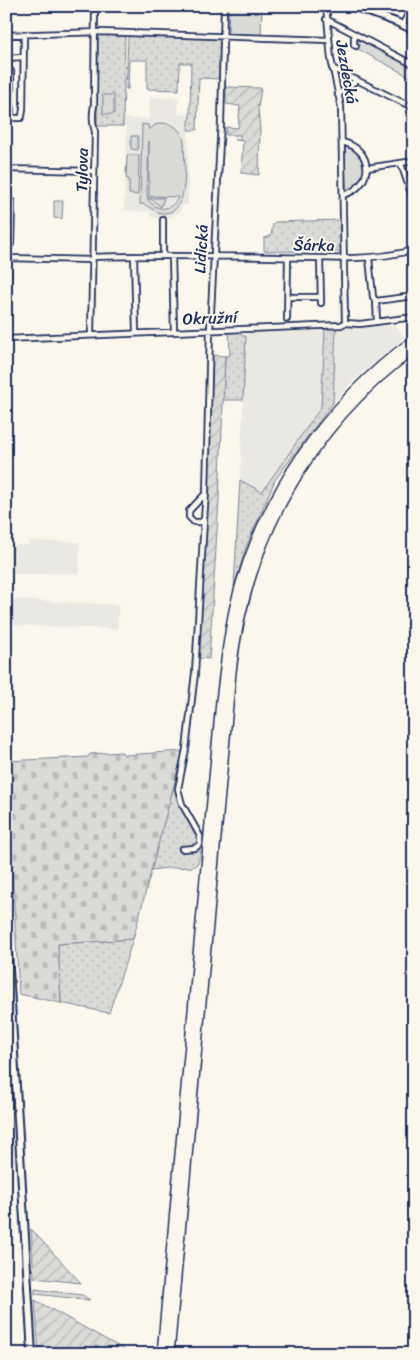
<svg xmlns="http://www.w3.org/2000/svg" width="420" height="1360" font-family="Sriracha,sans-serif">
	<style>
		.built { fill: #eae8e2 }
		.grass { fill: url(#grass-dots); stroke: #7a849a }
		.cemetery { fill: url(#cemetery-stones); stroke: #7a849a }
		.park { fill: #dadad7; stroke: #7a849a; fill-rule: evenodd }
		.garden { fill: url(#garden-furrows); stroke: #7a849a }
		.lines { fill: none; stroke-linecap: round; stroke-linejoin: round }
		.street-casing { stroke: #1b2f5e; stroke-width: 8 }
		.secondary-casing { stroke: #1b2f5e; stroke-width: 10 }
		.highway-casing { stroke: #1b2f5e; stroke-width: 12 }
		.street { stroke: #fbf7ec; stroke-width: 4.5 }
		.secondary { stroke: #fbf7ec; stroke-width: 6 }
		.highway { stroke: #fbf7ec; stroke-width: 9 }
		.labels { text-anchor: middle; dominant-baseline: central; stroke-width: 4; stroke-linejoin: round; paint-order: stroke }
		.street-label { font-size: 16px; fill: #1b2f5e; stroke: #fbf7ec }
	</style>
	<defs>
		<pattern id="grass-dots" width="8" height="8" patternUnits="userSpaceOnUse" patternTransform="scale(1.25)"><rect width="8" height="8" fill="#dadad7"/><path d="M2 2h.1M6 6h.1" fill="none" stroke="#babbbb" stroke-width="1.8" stroke-linecap="round"/></pattern>
		<pattern id="cemetery-stones" width="16" height="16" patternUnits="userSpaceOnUse" patternTransform="scale(1.25)"><rect width="16" height="16" fill="#dadad7"/><path d="M2 7V4a2 2 0 0 1 4 0v3zM10 15v-3a2 2 0 0 1 4 0v3z" fill="#babbbb"/></pattern>
		<pattern id="garden-furrows" width="10" height="10" patternUnits="userSpaceOnUse" patternTransform="scale(1.25)"><rect width="10" height="10" fill="#dadad7"/><path d="M-1 1l2-2M0 10L10 0M9 11l2-2" fill="none" stroke="#babbbb"/></pattern>
	</defs>
	<rect width="100%" height="100%" fill="#fbf7ec"/>
	<filter id="ink" filterUnits="userSpaceOnUse"><feTurbulence type="fractalNoise" baseFrequency=".02" numOctaves="2"/><feDisplacementMap in="SourceGraphic" scale="10" xChannelSelector="R" yChannelSelector="G"/><feConvolveMatrix kernelMatrix="1 2 1 2 8 2 1 2 1" color-interpolation-filters="sRGB"/></filter>
	<g filter="url(#ink)">
		<path class="built" d="M150,97L179,98L178,114L190,115L188,129V205H183L179,212L167,219L154,218L150,216V212L124,210L127,127L123,126V118L149,119Z
			M329,325L325,331L321,407L262,493L240,480L246,336L249,332L318,328Z
			M396,326L405,337L351,383L333,403L336,328Z
			M29,541L80,542L79,574H6V545H29Z
			M6,599L119,605L117,629L6,625Z"/>
		<path class="grass" d="M101,33L121,34L125,37L123,126H97L98,36Z
			M132,34L220,38L219,79L199,78L197,130H188L190,116L191,63H180L179,90L147,89V60H129L128,89H126L128,38Z
			M340,220L341,251L339,252L264,251V238L271,236L273,224L275,222Z
			M327,328H336L333,403L275,480L246,547L234,587L240,480L262,492L321,407L325,331Z
			M229,332H240L242,336H246L243,400H223L225,356L230,355Z
			M183,751H186L179,783V796L197,830L200,846V858L197,864L193,867L167,868L151,870Z
			M133,939L109,1013L61,1003L58,944Z
			M35,1289L82,1295L90,1300L35,1294Z"/>
		<path class="cemetery" d="M183,751L133,939L58,944L61,1003L19,994L6,761L88,757L90,754L122,752L124,755Z"/>
		<path class="park" d="M229,6H262L261,35L228,34Z
			M361,39L414,67L410,77L356,48Z
			M103,95H114V114H103Z
			M161,123C173,123 181,129 184,141C184,160 191,212 165,213C154,214 149,204 140,204L142,124L148,125L149,130L155,125ZM149,141V197L148,199L147,194ZM151,196L177,197L178,198C171,211 156,212 148,199H151L161,207L164,198H151Z
			M131,136H138V150L131,149Z
			M347,145C361,152 372,171 358,184C356,187 351,189 348,191L346,188L345,148Z
			M127,155H139L138,195L129,194V179L126,178Z
			M54,201H63L62,219L54,218Z"/>
		<path class="garden" d="M226,87L261,88L258,108L260,130L259,175L241,173L243,141L235,140V138L240,139V135H226V127L238,128L240,106L226,104Z
			M213,355L225,356L219,499L209,659L198,658L207,498Z
			M31,1229L81,1283L34,1278Z
			M35,1300L132,1354H39Z"/>
		<g class="lines">
			<g class="street-casing">
				<path id="street" d="M326,6L331,59L341,107L345,323
					M326,19L414,65
					M403,24L412,6
					M354,34V45L356,46
					M6,35L100,32L329,40
					M23,57L8,58V69L11,71V115L14,118H21L22,116L23,109L24,34
					M332,68L414,108
					M338,95L357,80
					M342,142C374,149 375,186 343,195
					M401,164L414,202
					M367,168L414,161
					M6,169L94,171
					M163,220V256
					M409,251L414,266
					M134,256L136,333
					M172,256L174,332
					M92,257C152,255 213,256 273,257C319,258 368,262 414,250
					M8,258L92,260
					M320,258L321,303
					M369,258L373,297L376,301L377,322
					M288,297H321
					M376,301L414,296
					M287,319L288,258
					M7,326L8,248L11,244L12,202
					M91,335L95,132C92,123 92,115 94,105L95,6
					M6,339L341,325L345,323L360,324L414,317
					M206,493L189,511V517L194,522H201L204,519L206,493L210,330L221,122L224,6
					M182,849L195,848L200,844V836L182,804L178,789L186,749L195,673L204,520"/>
			</g>
			<g class="secondary-casing">
				<path id="secondary" d="M352,6L396,22L414,30
					M6,919L32,1354"/>
			</g>
			<g class="highway-casing">
				<path id="highway" d="M162,1354L221,701C225,669 228,637 235,606C261,499 324,406 414,340
					M169,1354L231,672C245,542 308,426 414,349"/>
			</g>
			<use href="#street" class="street"/>
			<use href="#secondary" class="secondary"/>
			<use href="#highway" class="highway"/>
		</g>
	</g>
	<g class="labels">
		<g class="street-label">
			<text transform="translate(347 72) rotate(80)">Jezdecká</text>
			<text transform="translate(82 170) rotate(-89)">Tylova</text>
			<text transform="translate(314 245) rotate(1)">Šárka</text>
			<text transform="translate(201 249) rotate(-87)">Lidická</text>
			<text transform="translate(210 318) rotate(-2)">Okružní</text>
		</g>
	</g>
	<rect width="420" height="1360" fill="none" stroke="#fbf7ec" stroke-width="25"/>
	<rect x="12" y="12" width="395" height="1335" fill="none" stroke="#1b2f5e" stroke-width="2" filter="url(#ink)"/>
</svg>
